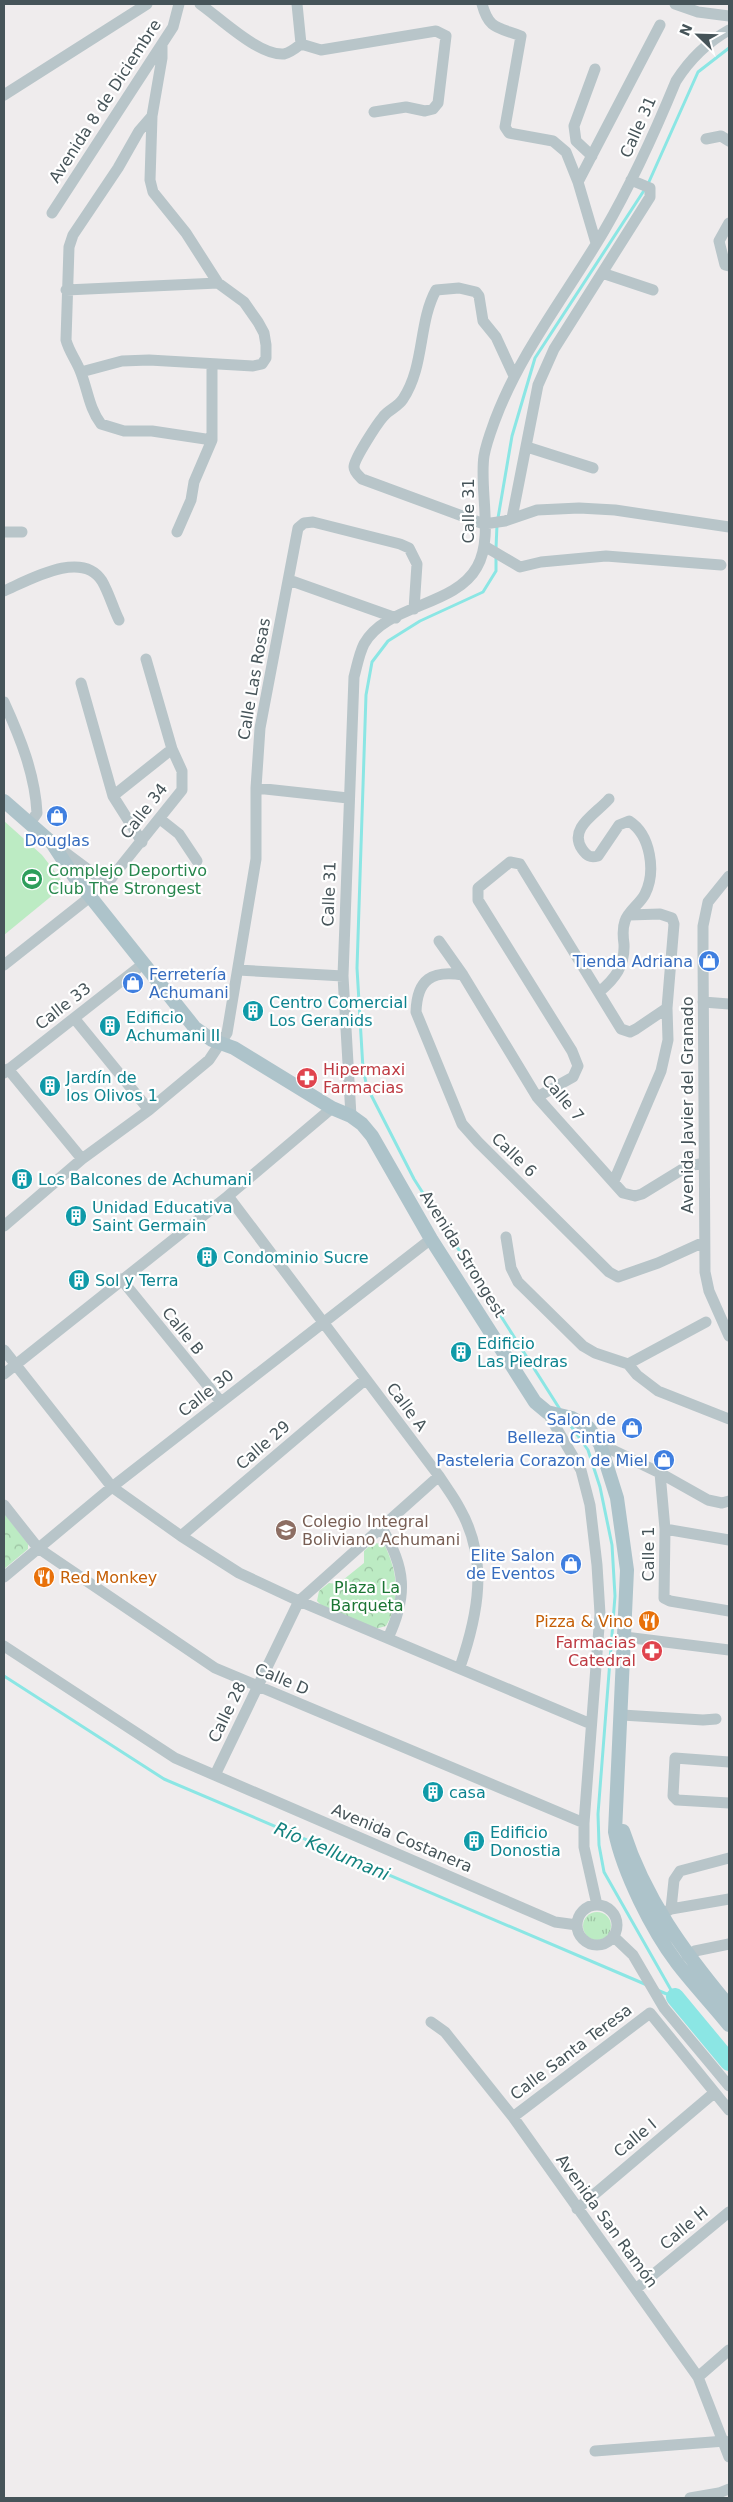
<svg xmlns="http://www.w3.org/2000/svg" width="733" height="2502" font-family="'DejaVu Sans',sans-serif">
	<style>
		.grass { fill: url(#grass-tufts) }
		.forest { fill: url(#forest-crowns) }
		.pitch { fill: #bcebc3 }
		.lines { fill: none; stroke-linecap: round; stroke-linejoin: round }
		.stream { stroke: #8be6e4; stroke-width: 3 }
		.river { stroke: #8be6e4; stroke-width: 18 }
		.minor { stroke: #b8c5c9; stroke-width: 11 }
		.major { stroke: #adc3ca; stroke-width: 14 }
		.labels { text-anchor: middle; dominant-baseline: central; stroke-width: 4.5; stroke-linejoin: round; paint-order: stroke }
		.street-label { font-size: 16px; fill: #465459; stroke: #fff }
		.shop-label { font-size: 16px; fill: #366cbe; stroke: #fff; text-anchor: end }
		.leisure-label { font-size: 16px; fill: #27864d; stroke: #fff; text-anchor: start }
		.culture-label { font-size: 16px; fill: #0d838f; stroke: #fff; text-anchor: start }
		.health-label { font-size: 16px; fill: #be3a42; stroke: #fff; text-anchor: start }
		.education-label { font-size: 16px; fill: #785e54; stroke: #fff; text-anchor: start }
		.food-label { font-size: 16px; fill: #c56008; stroke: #fff; text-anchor: start }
		.park-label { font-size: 16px; fill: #1b7533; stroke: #fff }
		.water-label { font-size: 18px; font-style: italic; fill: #13827f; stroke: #fff }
	</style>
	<defs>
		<pattern id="grass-tufts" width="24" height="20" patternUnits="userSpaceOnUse" patternTransform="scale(1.25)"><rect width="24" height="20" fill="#bcebc3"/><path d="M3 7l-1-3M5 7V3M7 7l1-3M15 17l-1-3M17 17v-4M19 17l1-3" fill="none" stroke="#9bc1a1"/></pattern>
		<pattern id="forest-crowns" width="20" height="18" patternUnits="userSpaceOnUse" patternTransform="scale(1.25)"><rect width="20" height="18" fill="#bcebc3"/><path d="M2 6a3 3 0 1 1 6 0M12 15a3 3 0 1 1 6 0" fill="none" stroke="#9bc1a1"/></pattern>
	</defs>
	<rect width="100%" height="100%" fill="#efeced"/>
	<path class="grass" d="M583 1926a14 14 0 1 1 28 0a14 14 0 1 1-28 0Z"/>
	<path class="forest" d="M4,1513L28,1544V1549L4,1569Z
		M373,1543L384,1544C397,1570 402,1599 386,1626L375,1629L322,1606L317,1601L319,1591L329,1583L338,1584L364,1563V1551Z"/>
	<path class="pitch" d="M4,821L42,855L65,885L4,935Z"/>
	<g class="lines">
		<path class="stream" d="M648,184L698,72L729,48
			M498,518L512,436L535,358L645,189
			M496,548L497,525
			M496,557V571L483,592L420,621L388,641L372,662L366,695L357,968L363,1069L367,1087L414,1179L561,1411
			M568,1422L588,1450L600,1487L612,1545L615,1596L598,1814L599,1845L604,1872L675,1997
			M4,1676L164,1779L647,1985
			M657,1990L674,1997"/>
		<path class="river" d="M675,1997L729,2062"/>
		<path class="minor" d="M200,4C220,18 259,56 284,54C290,53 296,48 301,44L321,50L436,31L446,36L438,103L433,109L425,111L406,107L374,112
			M297,4L301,44
			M482,4C489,30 498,27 521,36L505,127L509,133L553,141L566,152L578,182
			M675,4L698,12L729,16
			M4,95L147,4
			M152,116L139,131L118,168L73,235L69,247L66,340C69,352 77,361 81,373C88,391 89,408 101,424L124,431H152L212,440
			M706,139L721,136L729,141
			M592,156L576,141L574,126L595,69
			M52,213L173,27L179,4
			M729,223L719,241L725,265L729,266
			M596,243L578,182L660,25
			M602,273L653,290
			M66,290L218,283
			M81,372L122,361L149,360L253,366L262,364L266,358V345L264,333L258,322L244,302L218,283L186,233L153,192L150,180L152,116L162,58V44
			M514,376L496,337L483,321L479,296L476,292L459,288L436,290C418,323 425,366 403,399C398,407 388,410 383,417C377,424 354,459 354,467C354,472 359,476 362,479L484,524L505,521L537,510L579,508L615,510L729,527
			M527,447L593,468
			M512,518L538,385L554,349L650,197V188L631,180
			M4,532H22
			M177,532L191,500L194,482L212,440V364
			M486,547L520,567L541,562L606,556L721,565
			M289,580L396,618
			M4,591C29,580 82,549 102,581C109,593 113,608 119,620
			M81,683L113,796L142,842
			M4,702C20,737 35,774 37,813L30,823
			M256,788L348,798
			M113,796L172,749
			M160,819L179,834L197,861
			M55,845L102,880L109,881L182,790V771L172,749L146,659
			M729,876L708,902L703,926V951L705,1272L709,1291L729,1336
			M439,941L463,975L537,1097L623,1193L635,1196L642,1194L686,1167L703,1163
			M4,965L90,897
			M238,970L343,976
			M463,975C432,970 417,979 416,1012L462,1124L478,1142L609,1272L618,1277L658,1263L704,1242
			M599,992C615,979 625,966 624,944C623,937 622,929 625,921C628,911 640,904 645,894C656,872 651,835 629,821L619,825L598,856C590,858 587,856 582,849C568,828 596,814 609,799
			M703,1002L729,1004
			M74,1018L149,1110
			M8,1069L82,1159
			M4,1073L143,964
			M537,1097L573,1077L578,1066L572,1051L478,900V888L510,862L520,864L621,1029L630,1032L636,1029L667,1008
			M351,1116L343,976L354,677C357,666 359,654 364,644C386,604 455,607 477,567C494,538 479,489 484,456C486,444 491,431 495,420C521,351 567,294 604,231C632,183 655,132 676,81C690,59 706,43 729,30
			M614,1181L661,1071L668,1040L667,1008L674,924L672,918L660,914L629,915
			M228,1196L439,1476C446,1487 454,1497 460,1509C489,1560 478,1615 460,1667
			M4,1226L82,1159L149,1110L209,1060L227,1033L256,859V788L260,728L298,528L304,523L313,522L400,544L409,548L417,564L414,609
			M506,1237L511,1268L518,1282L583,1346L595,1353L628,1364L637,1375L658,1391L729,1419
			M121,1279L221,1402
			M4,1350L112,1487L181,1536L239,1573L299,1601L591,1724
			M628,1364L706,1322
			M4,1374L228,1196L332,1108
			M547,1412L581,1470L590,1505L597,1565L600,1614L584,1823V1847L597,1905
			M600,1444L660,1473L708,1500L722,1503L729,1501
			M660,1473L665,1529L664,1598L670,1601L729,1611
			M4,1505L38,1548L215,1668L584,1823
			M381,1527C406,1567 408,1596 388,1638
			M665,1529L729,1540
			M181,1536L366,1379
			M4,1577L112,1487L431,1239
			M625,1637L729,1650
			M4,1646L175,1758L555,1922L577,1925
			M622,1715L703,1720L716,1719
			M729,1762L675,1758L673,1796L677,1800L729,1803
			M215,1775L299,1601L439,1476
			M577 1925a20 20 0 1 1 40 0a20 20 0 1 1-40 0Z
			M671,1909L729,1899
			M661,1914L671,1909L674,1880L680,1871L729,1858
			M613,1936L633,1955L664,2008L729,2086
			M687,1956L695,1951L729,1944
			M431,2022L445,2032L513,2117L698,2377L729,2457
			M513,2117L650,2013L729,2110
			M577,2209L714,2093
			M637,2288L729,2212
			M698,2377L729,2350
			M595,2451L725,2441
			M690,2498L719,2493L729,2489"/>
		<path class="major" d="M4,801L52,843L73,875L195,1028L212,1040L234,1048L332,1108L351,1116L362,1124L372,1136L431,1239L535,1402L547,1412L572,1418L588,1427L600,1444L617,1498L627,1570L615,1832C623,1872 652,1930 677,1963C693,1984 712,2004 729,2025
			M623,1831C645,1899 684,1952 729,2006"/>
	</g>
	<defs>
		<g id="shop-disc" transform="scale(1.125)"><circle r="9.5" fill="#3f7fe0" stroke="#fff"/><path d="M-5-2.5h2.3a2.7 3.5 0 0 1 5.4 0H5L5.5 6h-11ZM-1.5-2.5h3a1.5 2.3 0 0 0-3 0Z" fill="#fff"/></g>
		<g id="stadium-disc" transform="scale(1.125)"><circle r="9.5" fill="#2e9e5b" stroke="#fff"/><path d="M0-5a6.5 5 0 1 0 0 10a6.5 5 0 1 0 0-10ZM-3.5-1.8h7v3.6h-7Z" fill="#fff"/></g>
		<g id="building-disc" transform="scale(1.125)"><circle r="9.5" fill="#0f9aa8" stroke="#fff"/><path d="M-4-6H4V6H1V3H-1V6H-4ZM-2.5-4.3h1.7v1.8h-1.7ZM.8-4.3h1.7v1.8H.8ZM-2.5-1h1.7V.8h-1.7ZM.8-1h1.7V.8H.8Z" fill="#fff"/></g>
		<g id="pharmacy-disc" transform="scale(1.125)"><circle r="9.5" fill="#e0444e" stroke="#fff"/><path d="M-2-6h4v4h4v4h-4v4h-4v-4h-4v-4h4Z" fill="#fff"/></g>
		<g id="school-disc" transform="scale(1.125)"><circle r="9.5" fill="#8d6e63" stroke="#fff"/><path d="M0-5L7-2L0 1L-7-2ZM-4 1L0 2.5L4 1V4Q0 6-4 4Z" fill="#fff"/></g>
		<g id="restaurant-disc" transform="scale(1.125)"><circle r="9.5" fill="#e8710a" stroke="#fff"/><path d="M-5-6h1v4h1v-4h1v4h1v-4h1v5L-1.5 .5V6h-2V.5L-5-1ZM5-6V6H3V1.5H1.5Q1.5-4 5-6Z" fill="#fff"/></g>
	</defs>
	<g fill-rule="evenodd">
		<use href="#shop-disc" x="57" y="816"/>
		<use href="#stadium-disc" x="32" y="879"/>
		<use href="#shop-disc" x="709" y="961"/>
		<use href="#shop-disc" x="133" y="983"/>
		<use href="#building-disc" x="253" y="1011"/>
		<use href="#building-disc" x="110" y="1026"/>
		<use href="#pharmacy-disc" x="307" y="1078"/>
		<use href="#building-disc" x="50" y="1086"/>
		<use href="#building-disc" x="22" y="1179"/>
		<use href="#building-disc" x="76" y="1216"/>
		<use href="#building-disc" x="207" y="1257"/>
		<use href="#building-disc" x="79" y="1280"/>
		<use href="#building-disc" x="461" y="1352"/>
		<use href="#shop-disc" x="632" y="1428"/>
		<use href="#shop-disc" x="664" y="1460"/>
		<use href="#school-disc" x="286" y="1530"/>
		<use href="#shop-disc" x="571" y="1564"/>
		<use href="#restaurant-disc" x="44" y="1577"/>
		<use href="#restaurant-disc" x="649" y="1621"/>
		<use href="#pharmacy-disc" x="652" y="1651"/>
		<use href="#building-disc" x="433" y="1792"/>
		<use href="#building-disc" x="474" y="1841"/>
	</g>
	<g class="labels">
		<g class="street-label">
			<text transform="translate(105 101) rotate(-57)">Avenida 8 de Diciembre</text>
			<text transform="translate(638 127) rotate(-66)">Calle 31</text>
			<text transform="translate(468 511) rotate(-90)">Calle 31</text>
			<text transform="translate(254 679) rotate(-80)">Calle Las Rosas</text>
			<text transform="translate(144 811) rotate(-52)">Calle 34</text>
			<text transform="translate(329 894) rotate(-88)">Calle 31</text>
			<text transform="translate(63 1006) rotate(-38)">Calle 33</text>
			<text transform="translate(563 1098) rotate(50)">Calle 7</text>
			<text transform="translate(687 1105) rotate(-90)">Avenida Javier del Granado</text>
			<text transform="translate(514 1155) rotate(44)">Calle 6</text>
			<text transform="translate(463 1254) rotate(58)">Avenida Strongest</text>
			<text transform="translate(183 1331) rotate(51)">Calle B</text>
			<text transform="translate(206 1393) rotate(-38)">Calle 30</text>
			<text transform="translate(407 1407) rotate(53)">Calle A</text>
			<text transform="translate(263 1445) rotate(-41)">Calle 29</text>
			<text transform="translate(648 1554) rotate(-90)">Calle 1</text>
			<text transform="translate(282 1679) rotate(23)">Calle D</text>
			<text transform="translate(227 1712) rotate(-64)">Calle 28</text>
			<text transform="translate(402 1838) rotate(23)">Avenida Costanera</text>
			<text transform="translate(571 2052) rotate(-37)">Calle Santa Teresa</text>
			<text transform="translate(635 2138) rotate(-40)">Calle I</text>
			<text transform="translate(607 2221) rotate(54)">Avenida San Ramón</text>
			<text transform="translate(684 2228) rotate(-40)">Calle H</text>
		</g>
		<g class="shop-label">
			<text x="57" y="840" text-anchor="middle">Douglas</text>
			<text x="693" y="961">Tienda Adriana</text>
			<text x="149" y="974" text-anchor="start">Ferretería<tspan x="149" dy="18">Achumani</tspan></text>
			<text x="616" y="1419">Salon de<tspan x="616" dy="18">Belleza Cintia</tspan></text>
			<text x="648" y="1460">Pasteleria Corazon de Miel</text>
			<text x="555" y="1555">Elite Salon<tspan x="555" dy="18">de Eventos</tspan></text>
		</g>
		<g class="leisure-label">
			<text x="48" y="870">Complejo Deportivo<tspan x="48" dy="18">Club The Strongest</tspan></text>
		</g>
		<g class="culture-label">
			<text x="269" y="1002">Centro Comercial<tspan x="269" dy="18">Los Geranids</tspan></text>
			<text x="126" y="1017">Edificio<tspan x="126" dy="18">Achumani II</tspan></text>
			<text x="66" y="1077">Jardín de<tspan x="66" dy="18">los Olivos 1</tspan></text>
			<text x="38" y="1179">Los Balcones de Achumani</text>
			<text x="92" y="1207">Unidad Educativa<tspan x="92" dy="18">Saint Germain</tspan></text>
			<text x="223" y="1257">Condominio Sucre</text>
			<text x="95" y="1280">Sol y Terra</text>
			<text x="477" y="1343">Edificio<tspan x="477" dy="18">Las Piedras</tspan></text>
			<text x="449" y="1792">casa</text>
			<text x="490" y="1832">Edificio<tspan x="490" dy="18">Donostia</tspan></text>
		</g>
		<g class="health-label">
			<text x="323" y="1069">Hipermaxi<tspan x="323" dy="18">Farmacias</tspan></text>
			<text x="636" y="1642" text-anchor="end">Farmacias<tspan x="636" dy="18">Catedral</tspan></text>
		</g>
		<g class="education-label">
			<text x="302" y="1521">Colegio Integral<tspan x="302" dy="18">Boliviano Achumani</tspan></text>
		</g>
		<g class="food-label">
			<text x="60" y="1577">Red Monkey</text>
			<text x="633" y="1621" text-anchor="end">Pizza &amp; Vino</text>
		</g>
		<g class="park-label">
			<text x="367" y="1587">Plaza La<tspan x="367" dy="18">Barqueta</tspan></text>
		</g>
		<g class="water-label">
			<text transform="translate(332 1851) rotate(23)">Río Kellumani</text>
		</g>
	</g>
	<rect width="733" height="2502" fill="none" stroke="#465459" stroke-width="10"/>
	<g transform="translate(698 35) rotate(293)" stroke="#ffffff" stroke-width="4" paint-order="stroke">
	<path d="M0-4L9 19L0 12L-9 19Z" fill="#465459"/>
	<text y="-8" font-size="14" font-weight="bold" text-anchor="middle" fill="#465459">N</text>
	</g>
</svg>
